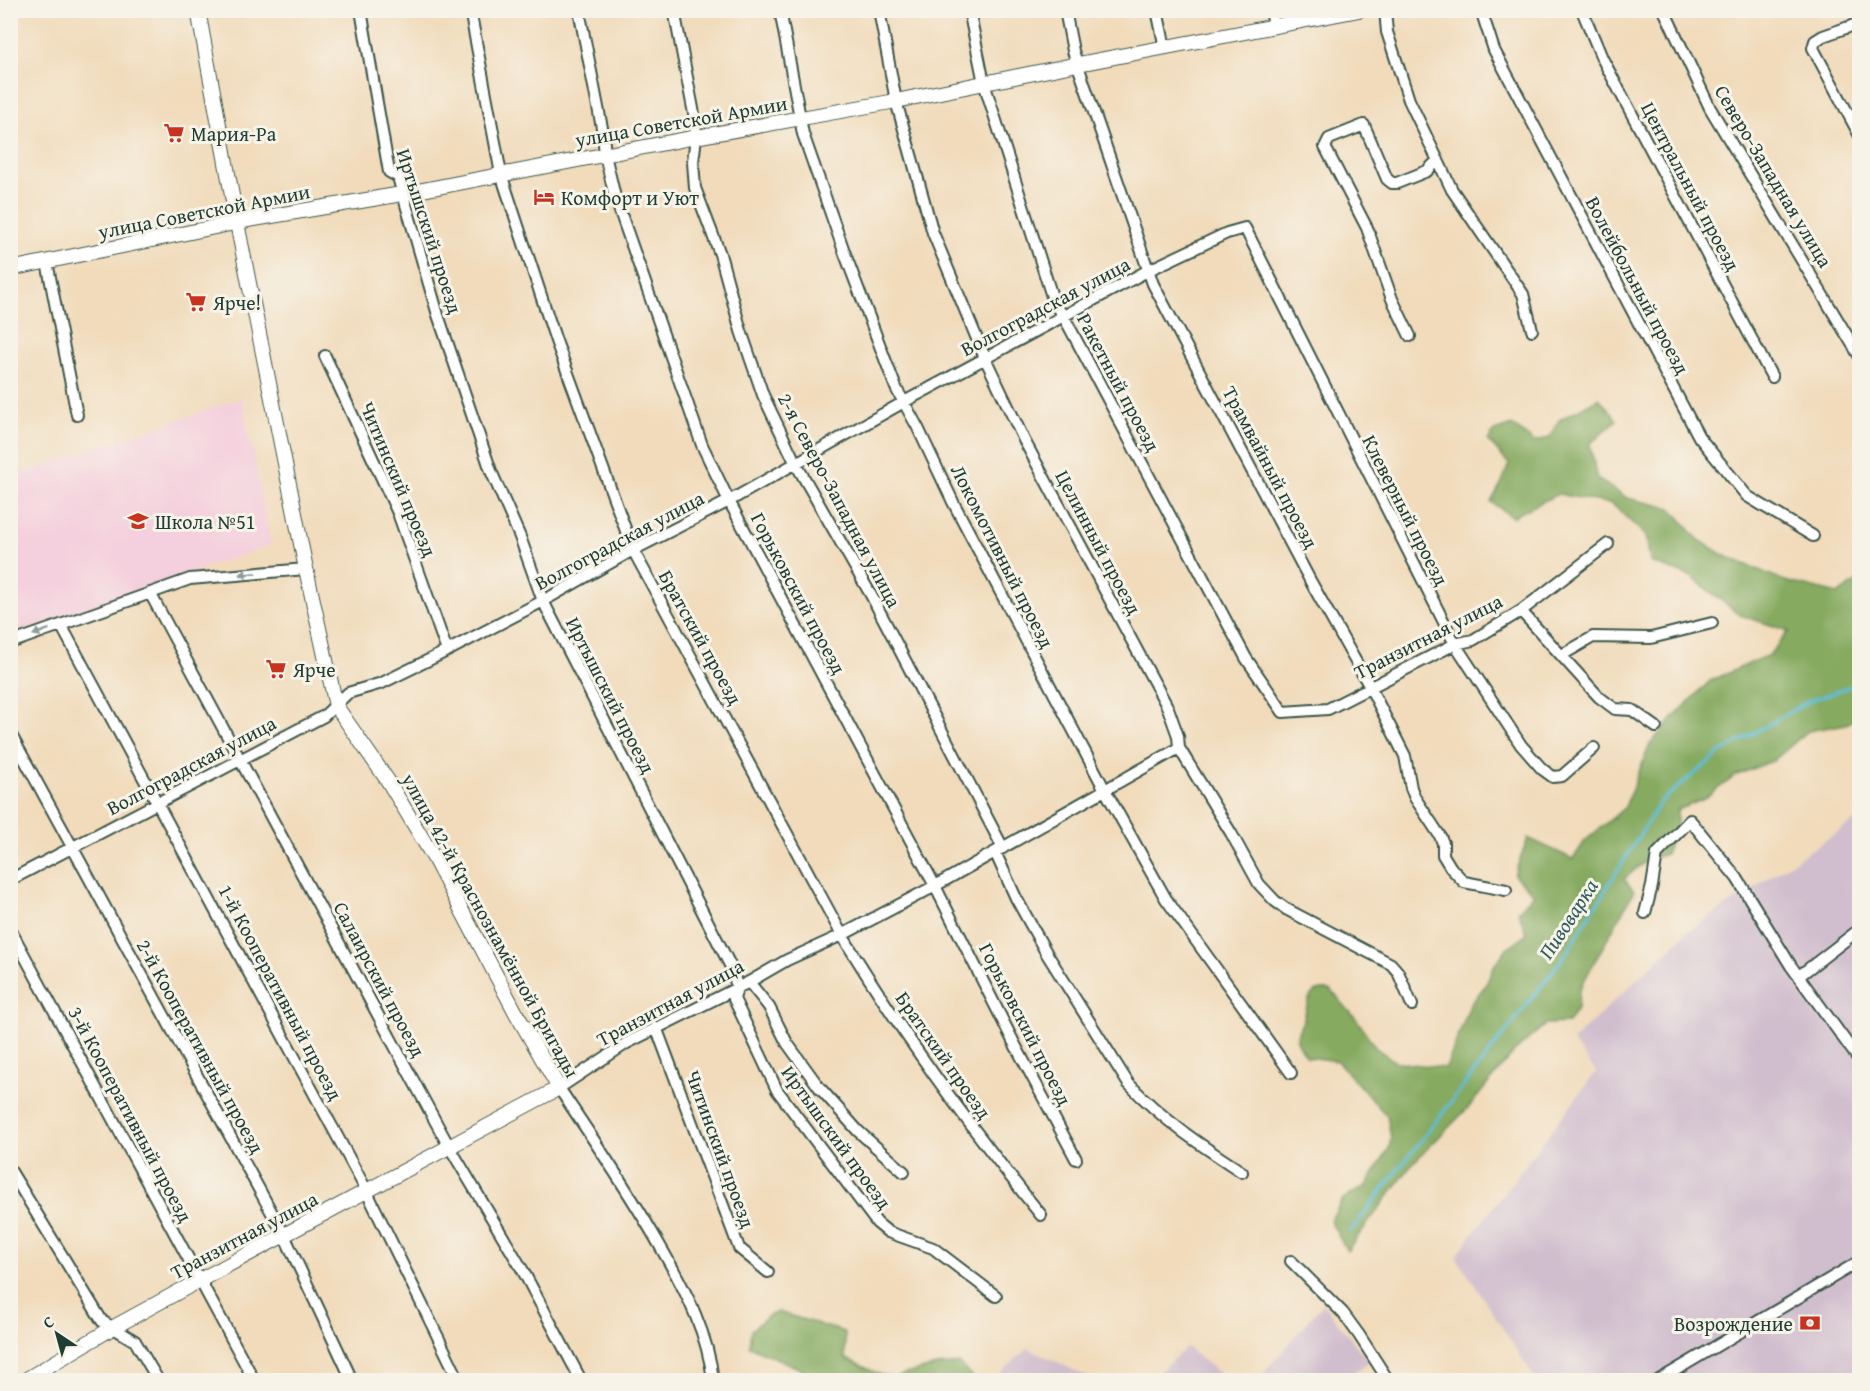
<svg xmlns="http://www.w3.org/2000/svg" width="1870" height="1391" font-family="'Gentium Book Plus',serif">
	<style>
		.built { fill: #f4cfdd }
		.industrial { fill: #d0bdcd }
		.forest { fill: #86aa60; stroke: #52744a; stroke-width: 1.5 }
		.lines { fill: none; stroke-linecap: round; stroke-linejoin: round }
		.stream { stroke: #5bbeda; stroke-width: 3 }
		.minor-casing { stroke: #3e5548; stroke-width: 14 }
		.tertiary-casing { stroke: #3e5548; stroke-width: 16 }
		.minor { stroke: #fff; stroke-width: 10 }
		.tertiary { stroke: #fff; stroke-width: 14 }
		.oneway { fill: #8f9e9a }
		.labels { text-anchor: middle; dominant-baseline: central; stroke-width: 6; stroke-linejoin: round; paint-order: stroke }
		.street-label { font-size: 20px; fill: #1f3d34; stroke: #f7f3e8 }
		.poi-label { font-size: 20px; fill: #1f3d34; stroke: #f7f3e8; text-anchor: start }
		.water-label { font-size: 21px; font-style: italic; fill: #2e5d5e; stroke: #f7f3e8 }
	</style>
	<rect width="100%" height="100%" fill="#f7f3e8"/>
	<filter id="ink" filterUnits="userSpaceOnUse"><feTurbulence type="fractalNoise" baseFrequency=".0167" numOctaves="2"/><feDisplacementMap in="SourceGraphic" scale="12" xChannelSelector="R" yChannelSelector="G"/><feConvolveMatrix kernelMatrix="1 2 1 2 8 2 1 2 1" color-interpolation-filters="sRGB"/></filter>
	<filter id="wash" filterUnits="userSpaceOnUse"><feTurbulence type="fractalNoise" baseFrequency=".008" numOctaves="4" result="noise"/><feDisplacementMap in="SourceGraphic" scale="24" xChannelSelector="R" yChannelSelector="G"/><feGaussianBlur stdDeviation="1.35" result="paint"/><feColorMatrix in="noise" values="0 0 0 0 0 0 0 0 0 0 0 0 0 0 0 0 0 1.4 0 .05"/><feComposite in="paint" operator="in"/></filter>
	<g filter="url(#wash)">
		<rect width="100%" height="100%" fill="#f1dbbb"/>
		<path class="built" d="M242,398L271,545L13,633L10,626L11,477Z"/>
		<path class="industrial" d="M1859,818V1380H1536L1456,1256L1596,1072L1572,1041L1687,932Z
			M1323,1304L1369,1362L1342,1380H1258Z
			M1187,1347L1227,1380H1150Z
			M1028,1348L1094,1380H993Z"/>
		<path class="forest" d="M1599,398L1617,420L1590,444L1597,479L1627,498L1671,508L1699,540L1723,555L1785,581L1838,594L1859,580V718L1846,724L1808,731L1774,760L1737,775L1702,800L1677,810V824L1666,854L1647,860L1624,879L1634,891L1579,990L1578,1007L1568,1023L1546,1024L1513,1053L1470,1106L1414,1162L1347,1251L1330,1221L1343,1199L1366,1186L1389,1149L1391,1138L1387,1116L1337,1061L1307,1057C1303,1051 1299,1046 1297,1040C1296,1033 1300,1027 1303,1021C1309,1004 1305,987 1331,990L1357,1020L1376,1048L1396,1062L1446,1068L1470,1005L1485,986L1493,967L1507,948L1527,934L1518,911L1534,894L1514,875L1528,838L1573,859L1585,841L1625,807L1650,744L1679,712L1710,681L1769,655L1789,631L1740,615L1690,576L1650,562L1646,536L1612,504L1558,494L1512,517L1491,502L1502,482L1509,464L1488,441L1494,431L1512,425L1534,442L1549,438L1559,420Z
			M778,1312L845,1332V1358L881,1375L894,1377L936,1366L960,1364L975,1380H825L749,1346L751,1330L768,1316Z"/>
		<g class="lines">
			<path class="stream" d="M1350,1232L1563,958L1661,801L1720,753L1809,701L1860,683"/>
		</g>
	</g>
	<g filter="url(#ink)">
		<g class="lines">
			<g class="minor-casing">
				<path id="minor" d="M361,10L389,172L398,177L438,315L491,471L520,537L543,601L733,971L737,988L734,999L777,1090L877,1223L888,1232L933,1248L996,1296
					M470,10L501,174L556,341L633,550L842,935C901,1033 969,1126 1041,1215
					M579,10L603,133L605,155L615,197L702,445L729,501L935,886L1013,1041L1076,1159
					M674,10L695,119L696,137L693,162L695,188L720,254L741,331L763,395L796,464L871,595L1003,848
					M780,10L803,134L845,254L896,388L918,428L953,502L1105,790L1166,899L1291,1073
					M879,10L896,101L933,233L985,358L1024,440L1168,708L1178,736L1179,748L1231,833L1259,884L1275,901L1286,909L1391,964L1398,972L1412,1005
					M969,10L984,83L1054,303L1064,317L1246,658L1283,712L1328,709L1455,644L1473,640L1521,611L1608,544
					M1065,10L1073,51L1153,284L1312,584L1370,687L1405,756L1411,788L1415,798L1440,836L1443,843V855L1451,868L1464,882L1506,890
					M1157,10L1165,48
					M1271,10L1274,26
					M1385,10L1387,32L1409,100L1452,190L1523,294L1532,330
					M1481,10L1494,50L1699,437L1747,496L1813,536
					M1582,10L1602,58L1772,377
					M1664,10L1710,108L1860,357
					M1860,23L1823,36L1815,41L1813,48L1860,136
					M47,262L77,415
					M1410,336L1392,299L1367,228L1325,147L1329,139L1364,125L1387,179L1392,183H1397L1427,171L1438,160
					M325,356L398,513L447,651
					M150,593L446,1141L522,1269L581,1380
					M1521,611L1599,697L1615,709L1632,710L1656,727
					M61,625L363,1184L459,1380
					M10,643L190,579L306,569
					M1562,655L1593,637L1651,638L1712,623
					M10,733L284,1235L352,1380
					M995,852L1016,898L1047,954L1128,1083C1164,1121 1199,1144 1242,1172
					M10,880L324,716L348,693L382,683L447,651L543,601L633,550L729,501L904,402L1149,270L1227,233L1245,228L1455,644L1521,745L1542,769L1553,777L1562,776L1594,748
					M1645,913L1652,886L1657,854L1690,820L1737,878L1791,966L1860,1061
					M10,929L254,1380
					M1799,976L1860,929
					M749,982L769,1007L787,1043L819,1087L858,1131L904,1172
					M656,1027L739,1248L768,1272
					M10,1170L102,1321L135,1341L158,1380
					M1291,1261L1343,1313L1359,1335L1388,1380
					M713,1380C708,1335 687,1293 664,1253C632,1196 595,1142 559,1088L627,1043L749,982L787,960L842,935L935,886L1179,748
					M1659,1380L1860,1261"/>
			</g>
			<g class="tertiary-casing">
				<path id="tertiary" d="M10,269L254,219L402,194L696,137L896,101L1073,65L1359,10
					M25,1380L114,1327L200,1280L559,1088L516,1013L434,858L388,781L336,706L306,569L237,223L198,10"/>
			</g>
			<use href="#minor" class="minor"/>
			<use href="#tertiary" class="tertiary"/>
		</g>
		<defs><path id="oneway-solid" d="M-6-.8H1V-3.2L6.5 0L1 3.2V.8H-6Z" transform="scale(1.5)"/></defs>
		<g class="oneway">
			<use href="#oneway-solid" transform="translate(248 574) rotate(175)"/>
			<use href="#oneway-solid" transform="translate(41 632) rotate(160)"/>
		</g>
	</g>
	<defs>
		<g id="supermarket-bare" transform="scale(1.62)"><path d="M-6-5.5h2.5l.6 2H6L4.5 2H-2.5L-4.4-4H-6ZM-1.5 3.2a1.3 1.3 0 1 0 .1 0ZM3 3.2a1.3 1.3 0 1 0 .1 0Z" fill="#c8321e" stroke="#f7f3e8" stroke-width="2.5" paint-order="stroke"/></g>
		<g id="hotel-bare" transform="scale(1.62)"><path d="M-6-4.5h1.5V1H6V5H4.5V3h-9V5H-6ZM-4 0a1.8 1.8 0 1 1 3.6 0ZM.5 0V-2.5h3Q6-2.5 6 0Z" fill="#c8321e" stroke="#f7f3e8" stroke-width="2.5" paint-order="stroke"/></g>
		<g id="school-bare" transform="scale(1.62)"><path d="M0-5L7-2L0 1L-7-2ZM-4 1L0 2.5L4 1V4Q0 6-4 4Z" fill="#c8321e" stroke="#f7f3e8" stroke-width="2.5" paint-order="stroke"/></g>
		<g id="bank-bare" transform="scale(1.62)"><path d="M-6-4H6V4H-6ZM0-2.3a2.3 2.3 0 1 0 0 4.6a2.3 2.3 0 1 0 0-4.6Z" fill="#c8321e" stroke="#f7f3e8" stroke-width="2.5" paint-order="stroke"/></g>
	</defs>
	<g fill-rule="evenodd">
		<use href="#supermarket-bare" x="174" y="133"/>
		<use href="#hotel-bare" x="544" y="197"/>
		<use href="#supermarket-bare" x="196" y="302"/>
		<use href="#school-bare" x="138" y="521"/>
		<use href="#supermarket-bare" x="276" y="669"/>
		<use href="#bank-bare" x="1810" y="1323"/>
	</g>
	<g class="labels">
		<g class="street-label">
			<text transform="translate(681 121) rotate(-10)">улица Советской Армии</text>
			<text transform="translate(1774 176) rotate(59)">Северо-Западная улица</text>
			<text transform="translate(1691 186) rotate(62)">Центральный проезд</text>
			<text transform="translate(204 211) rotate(-11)">улица Советской Армии</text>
			<text transform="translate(430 231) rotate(72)">Иртышский проезд</text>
			<text transform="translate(1638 285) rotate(62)">Волейбольный проезд</text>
			<text transform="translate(1045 306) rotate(-28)">Волгоградская улица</text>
			<text transform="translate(1119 382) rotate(62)">Ракетный проезд</text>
			<text transform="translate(1271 467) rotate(62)">Трамвайный проезд</text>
			<text transform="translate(399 479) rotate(67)">Читинский проезд</text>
			<text transform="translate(840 500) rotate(62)">2-я Северо-Западная улица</text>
			<text transform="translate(1406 510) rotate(63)">Клеверный проезд</text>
			<text transform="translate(619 540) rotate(-28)">Волгоградская улица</text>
			<text transform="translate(1099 542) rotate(62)">Целинный проезд</text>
			<text transform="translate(1003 556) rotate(63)">Локомотивный проезд</text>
			<text transform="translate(799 593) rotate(62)">Горьковский проезд</text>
			<text transform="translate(1428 636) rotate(-27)">Транзитная улица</text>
			<text transform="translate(701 637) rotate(61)">Братский проезд</text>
			<text transform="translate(611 695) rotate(63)">Иртышский проезд</text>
			<text transform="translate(191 765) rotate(-28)">Волгоградская улица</text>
			<text transform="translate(491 925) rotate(61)">улица 42-й Краснознамённой Бригады</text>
			<text transform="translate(380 979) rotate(62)">Салаирский проезд</text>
			<text transform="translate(281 992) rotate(62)">1-й Кооперативный проезд</text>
			<text transform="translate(670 1002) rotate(-28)">Транзитная улица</text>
			<text transform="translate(1026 1024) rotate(63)">Горьковский проезд</text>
			<text transform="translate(201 1046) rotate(61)">2-й Кооперативный проезд</text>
			<text transform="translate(944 1055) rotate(55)">Братский проезд</text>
			<text transform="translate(131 1114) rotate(62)">3-й Кооперативный проезд</text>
			<text transform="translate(837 1137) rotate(54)">Иртышский проезд</text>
			<text transform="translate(721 1149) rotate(70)">Читинский проезд</text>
			<text transform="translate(244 1235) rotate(-28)">Транзитная улица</text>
		</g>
		<g class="poi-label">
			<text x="191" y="133">Мария-Ра</text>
			<text x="561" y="197">Комфорт и Уют</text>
			<text x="213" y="302">Ярче!</text>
			<text x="155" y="521">Школа №51</text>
			<text x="293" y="669">Ярче</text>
			<text x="1793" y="1323" text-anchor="end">Возрождение</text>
		</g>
		<g class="water-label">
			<text transform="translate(1568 919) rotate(-57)">Пивоварка</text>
		</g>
	</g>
	<rect width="1870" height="1391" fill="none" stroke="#f7f3e8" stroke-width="36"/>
	<g transform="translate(57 1334) rotate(324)" stroke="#f7f3e8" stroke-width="4.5" paint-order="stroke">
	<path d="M0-4.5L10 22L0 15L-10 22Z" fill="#1f3d34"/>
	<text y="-9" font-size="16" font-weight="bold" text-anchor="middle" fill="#1f3d34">С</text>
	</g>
</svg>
